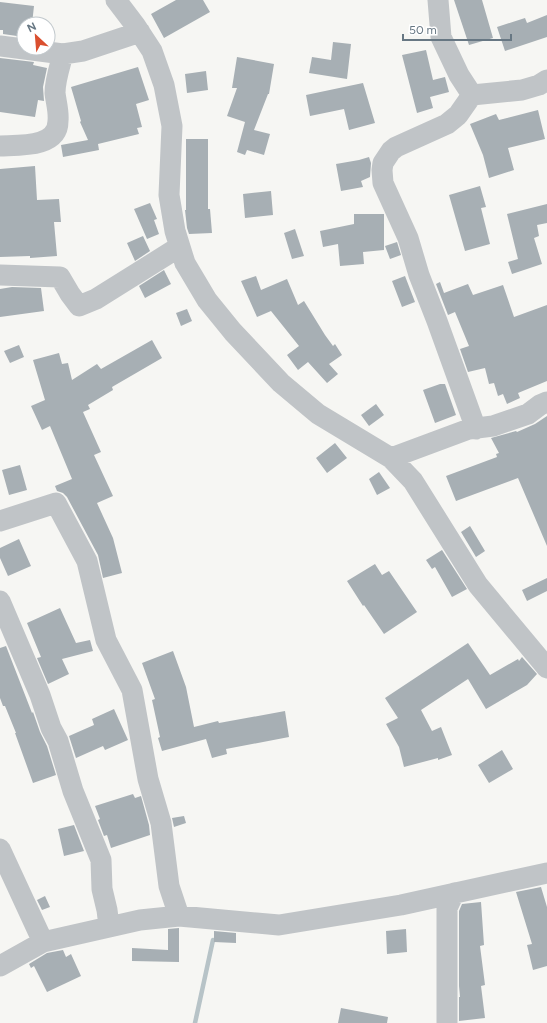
<svg xmlns="http://www.w3.org/2000/svg" width="547" height="1023" font-family="Figtree,sans-serif">
	<style>
		.lines { fill: none; stroke-linecap: round; stroke-linejoin: round }
		.stream { stroke: #b7c3c7; stroke-width: 4.5 }
		.building { fill: #a7afb4 }
		.minor { stroke: #c0c4c7; stroke-width: 21 }
	</style>
	<rect width="100%" height="100%" fill="#f6f6f3"/>
	<g class="lines">
		<path class="stream" d="M195,1023L213,940"/>
	</g>
	<path class="building" d="M176,0H203L210,12L164,38L151,14Z
		M454,0H482L493,38L469,45Z
		M0,2L34,6L32,24H24V37L3,34V30H0Z
		M547,15V37L505,51L497,27L525,18L527,23Z
		M333,42L351,44L347,79L309,73L312,57L331,60Z
		M426,50L433,80L445,77L449,92L430,97L433,108L417,113L402,55Z
		M237,57L274,64L269,94H268L254,130L270,134L264,155L247,150L245,155L237,152L245,122L227,116L237,88H232Z
		M0,58L34,62L33,65L47,68L43,87L44,101L38,100L35,117L0,112Z
		M138,67L149,100L136,104L142,127L137,128L139,134L98,144L99,150L63,157L61,145L88,140L80,122L81,121L71,87Z
		M206,71L208,90L187,93L185,74Z
		M363,83L375,123L349,130L344,109L310,116L306,95Z
		M538,110L545,139L508,148L514,170L489,178L483,155L470,124L496,114L499,120Z
		M186,139H208V209H210L212,233L189,234L187,228L185,210H186Z
		M369,157L371,163L370,177L361,181L363,187L341,191L336,164L359,160Z
		M35,166L37,200L59,199L61,222H54L57,256L30,258V256L0,257V169Z
		M480,186L486,207L481,208L490,244L465,251L449,195Z
		M271,191L273,215L245,218L243,194Z
		M150,203L157,219L154,220L159,234L147,239L134,209Z
		M547,204V223L537,225L539,236L534,238L542,264L512,274L508,262L518,259L507,214Z
		M354,214H384V250L363,252L364,264L340,266L338,244L323,247L320,231L354,224Z
		M295,229L304,256L292,259L284,233Z
		M143,236L150,251L135,261L127,243Z
		M397,242L401,255L390,259L385,246Z
		M164,270L171,284L145,298L139,286Z
		M256,276L261,290L287,279L298,305L304,301L325,335L333,346L335,344L342,355L329,364L338,374L327,383L308,362L298,370L287,355L299,346L271,311L257,317L241,281Z
		M405,276L415,302L402,307L392,281Z
		M440,282L444,293L468,284L473,295L503,285L514,317L547,305V381L518,393L520,398L507,404L503,394L498,396L494,383L489,384L485,368L468,372L460,349L469,346L455,312L448,315L436,284Z
		M12,287L41,288L44,311L0,317V289Z
		M187,309L192,321L181,326L176,313Z
		M152,340L162,358L112,387L113,390L88,405L90,409L83,412L101,452L94,455L113,496L97,503L113,538L122,573L103,578L98,555L67,497L63,493L57,491L55,486L72,479L50,426L42,430L31,406L45,400L33,360L59,353L62,364L68,363L72,380L97,364L101,369Z
		M19,345L24,357L10,363L4,351Z
		M440,384H445L456,415L435,423L423,390Z
		M376,404L384,415L369,426L361,415Z
		M547,416V546L518,478L456,501L446,476L497,457L496,454L499,453L491,438L516,431L517,432L535,424Z
		M335,443L347,458L327,473L316,458Z
		M20,465L27,490L9,495L2,470Z
		M379,472L390,488L377,495L369,479Z
		M470,526L485,551L476,557L461,532Z
		M19,539L31,566L8,576L0,558V548Z
		M442,550L467,589L452,597L435,567L432,569L426,560Z
		M375,564L382,575L389,571L417,612L384,634L364,605L363,606L347,581Z
		M547,578V591L527,601L522,590Z
		M60,608L76,643L90,640L93,651L62,659L69,674L48,684L37,658L41,657L27,623Z
		M468,643L490,675L518,659L519,661L522,657L537,674L527,685L486,709L468,679L421,710L432,731L441,727L452,755L438,760V758L404,767L399,747L386,724L398,718L385,698Z
		M6,646L32,713L33,712L40,732L47,746L56,775L33,783L15,733H16L5,706H3L0,698V648Z
		M173,651L186,687L194,727L218,721L219,723L285,711L289,737L226,749L227,754L212,758L206,739L162,751L158,738L160,737L152,700L155,699L142,663Z
		M114,709L128,740L105,750L103,746L76,758L69,736L94,725L92,719Z
		M502,750L513,769L489,783L478,765Z
		M133,794L135,798L141,796L149,825L150,835L111,848L107,835L104,836L98,820L100,819L95,806Z
		M184,816L186,823L174,827L172,818Z
		M74,825L84,851L64,856L58,829Z
		M541,887L547,907V966L533,970L527,945L532,944L516,892Z
		M45,896L50,907L42,910L37,900Z
		M481,902L484,945L480,946L485,985L481,986L485,1018L459,1021V997H460L459,986V911L462,904Z
		M179,928V962L132,961V948L168,950V929Z
		M406,929L407,952L387,954L386,931Z
		M214,931L236,933V943L214,942Z
		M63,950L66,957L71,954L81,976L47,992L34,966L31,968L29,964L47,953Z
		M341,1008L388,1017L387,1023H338Z"/>
	<g class="lines">
		<path class="minor" d="M116,0L135,25L152,51L164,85L172,126L169,195L175,231L185,263L207,300L233,332L281,383L318,414L391,458L413,481L478,585L547,668
			M438,0L441,37L459,75L472,95
			M0,46L63,54L83,51L140,32
			M472,95L458,115L447,124L396,147L391,151L383,163L382,170L383,183L408,238L419,275L437,321L476,429
			M472,95L522,90L539,85L547,80
			M0,146C19,145 58,148 58,121C59,111 56,102 55,93C55,80 60,66 63,54
			M0,275L60,277L70,294L79,306L96,299L179,247
			M391,458L469,429L493,426L528,414L540,405L547,402
			M0,521L56,503L87,561L106,640L132,690L148,779L161,823L169,886L179,916
			M0,601L40,695L51,728L58,741L73,791L101,860L102,889L107,910L109,926
			M0,849L43,942
			M0,966L43,942L140,920L179,916L279,925L401,905L547,873
			M447,1023V908L454,893"/>
	</g>
	<g transform="translate(36 36) rotate(334)"><circle r="19" fill="#ffffff" stroke="#c2c9cd"/>
	<path d="M0-3L7 15L0 10L-7 15Z" fill="#da4f2f"/>
	<text y="-6" font-size="11" font-weight="bold" text-anchor="middle" fill="#677783">N</text>
	</g>
	<path d="M403 34v6h108v-6" fill="none" stroke="#677783" stroke-width="2"/>
	<text x="409" y="34" font-size="12" fill="#677783" stroke="#ffffff" stroke-width="3" paint-order="stroke">50 m</text>
</svg>
